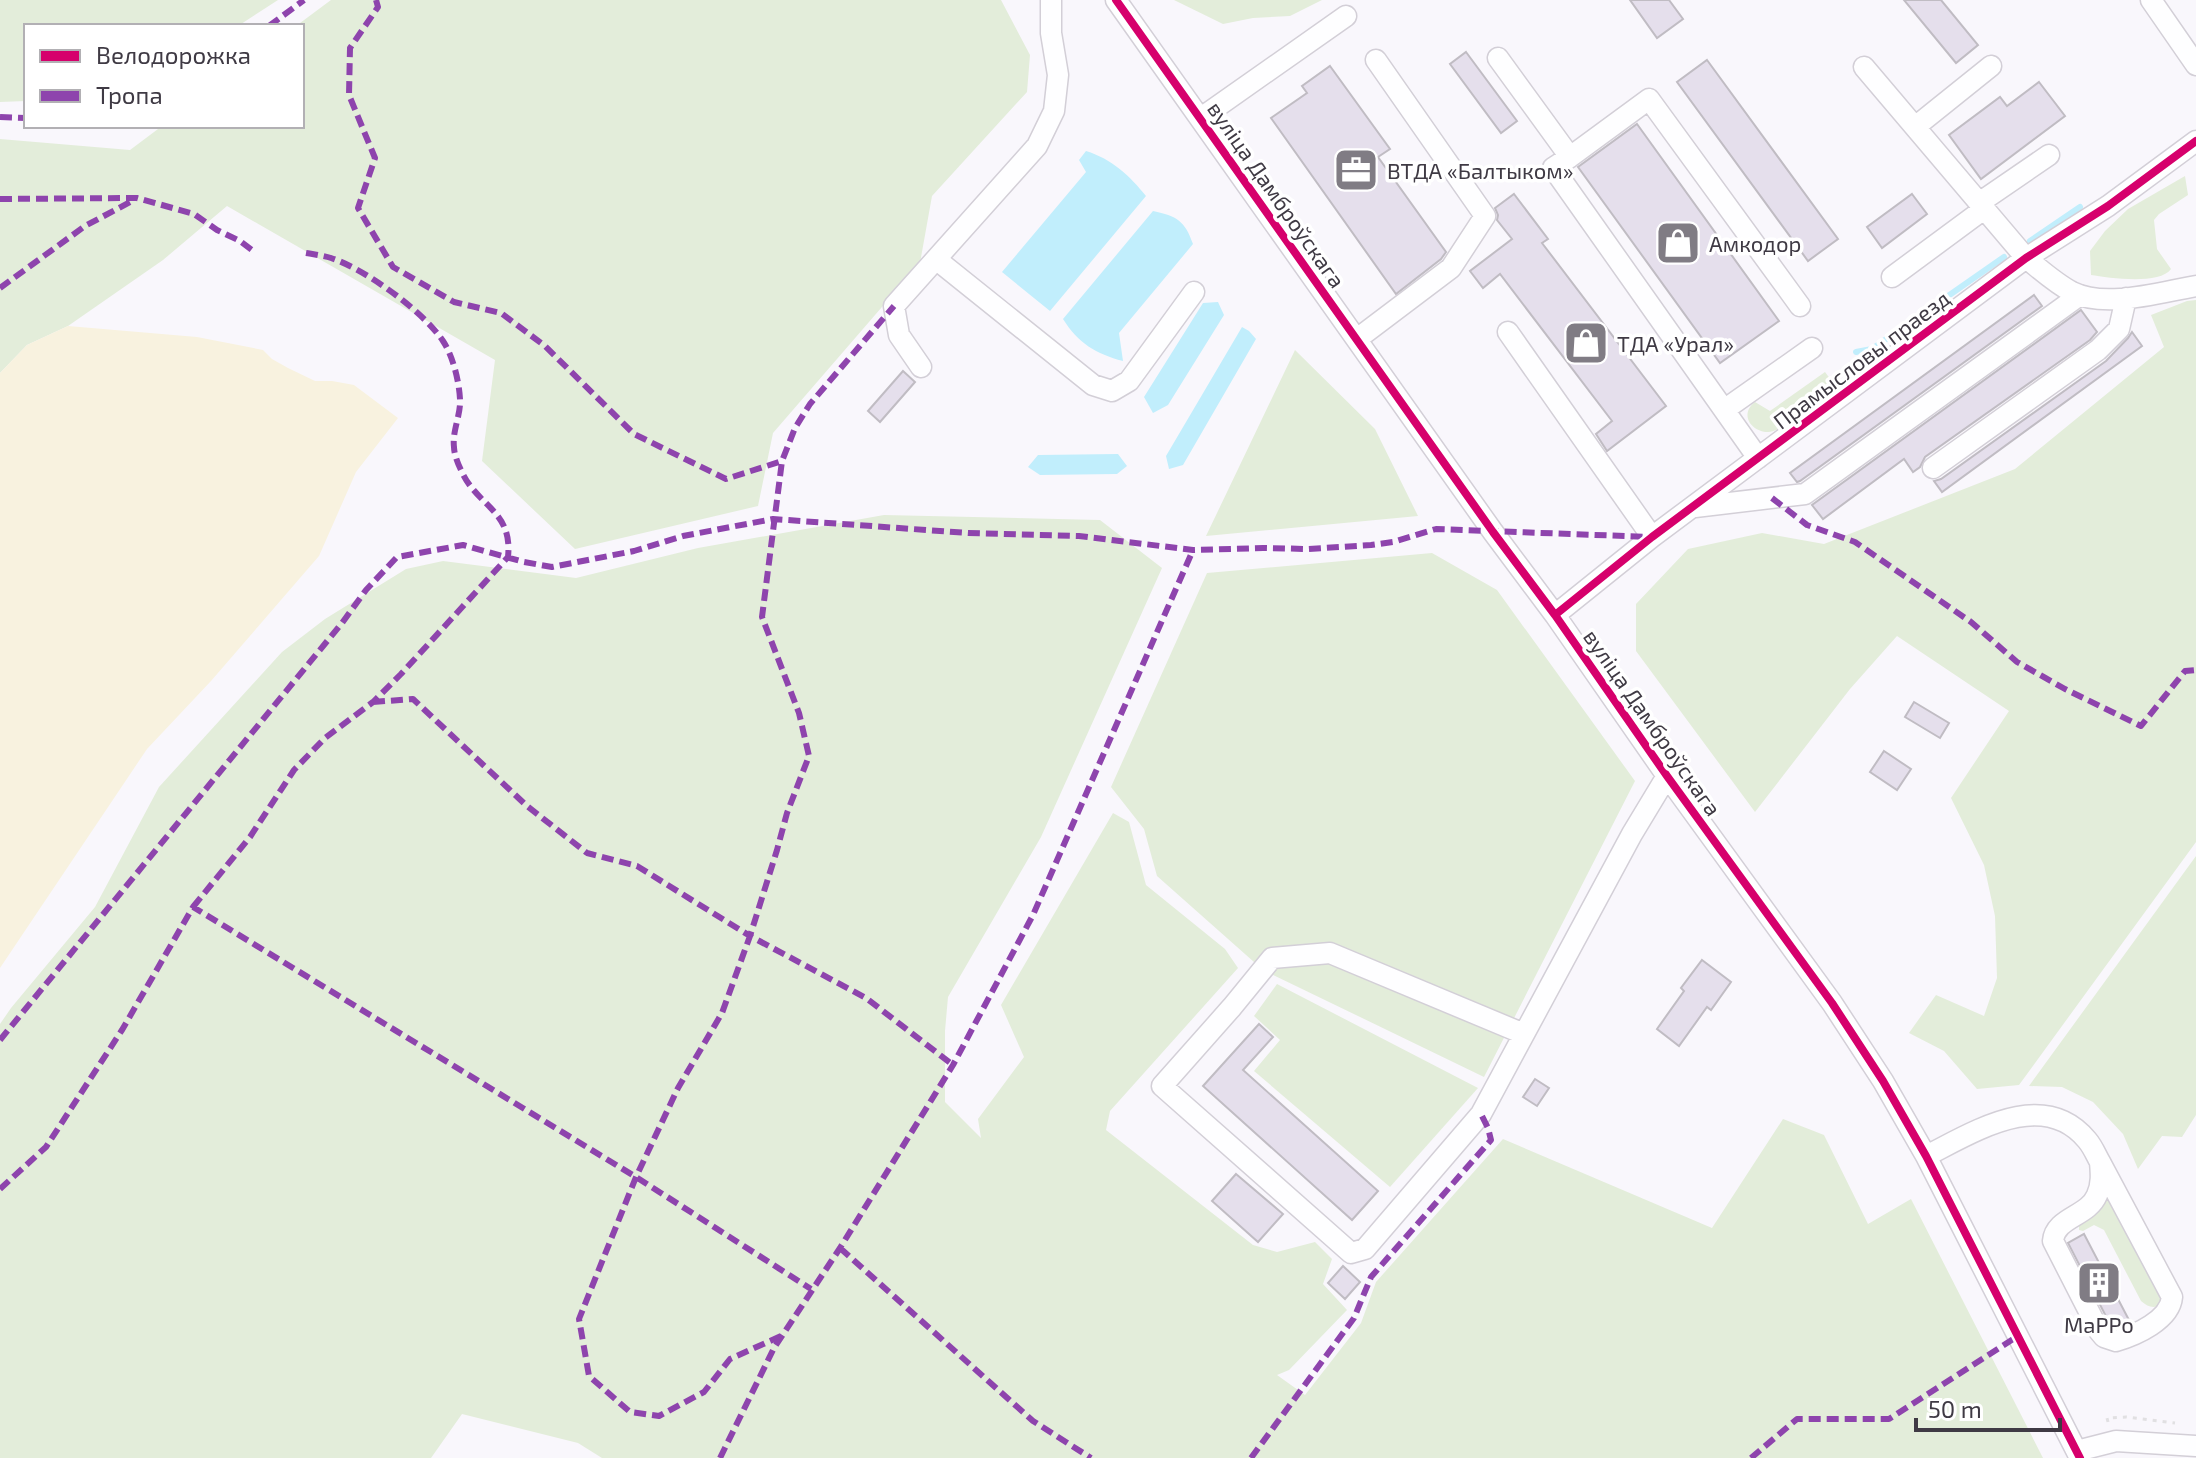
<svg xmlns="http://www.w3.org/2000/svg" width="2196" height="1458" font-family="'Exo 2',sans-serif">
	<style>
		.green { fill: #e3edda }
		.sand { fill: #f8f2df }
		.water { fill: #c1eefc }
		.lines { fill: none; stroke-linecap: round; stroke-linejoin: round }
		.stream { stroke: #c1eefc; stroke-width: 6 }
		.building { fill: #e5dfec; stroke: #c0bcc3; stroke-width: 2 }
		.minor-casing { stroke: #d3cfd7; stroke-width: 23 }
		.path { stroke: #e1e0e2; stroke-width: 3; stroke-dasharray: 4 6; stroke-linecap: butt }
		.minor { stroke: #fefeff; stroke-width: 20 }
		.quiet { stroke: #8e44ad; stroke-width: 6; stroke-dasharray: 12 6; stroke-linecap: butt }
		.cycleway-casing { stroke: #fff; stroke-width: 13 }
		.cycleway { stroke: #d6006c; stroke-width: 8 }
		.labels { text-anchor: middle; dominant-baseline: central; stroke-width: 7; stroke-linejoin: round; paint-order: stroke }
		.poi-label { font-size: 22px; fill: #3f3a44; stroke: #fff; text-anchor: start }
		.street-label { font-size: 22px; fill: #3f3a44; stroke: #fff }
	</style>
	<rect width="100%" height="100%" fill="#f9f7fc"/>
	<path class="green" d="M0,0H278L238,26H26V101L0,102Z
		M331,0H1001L1030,55L1027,92L932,196L920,263L773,433L758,506L575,549L482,461L495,360L227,206L163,260L68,326L27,345L0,373V139L130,150L162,126H302V26H296Z
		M1174,0H1322L1290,16L1253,18L1223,24Z
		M2185,176L2188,195L2159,214L2154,220L2157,249L2171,269C2160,285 2109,278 2091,275L2090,251L2105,231L2128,209Z
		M2196,300V842L2019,1085L1977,1089L1944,1051L1909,1033L1936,995L1984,1016L1997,978L1995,916L1984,865L1951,798L2009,711L1897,636L1850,689L1755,812L1636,651V604L1688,549L1762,533L1824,544L2015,469L2164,347L2151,315L2187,301Z
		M1295,350L1375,429L1418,516L1206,536Z
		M1825,372L1831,380C1827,388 1823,396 1817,402C1808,410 1779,432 1768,432C1751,432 1739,414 1755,402L1770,411Z
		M884,515L1100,520L1162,568L1041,837L948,997L945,1031V1102L981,1138L978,1119L1024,1057L1001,1005L1113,813L1129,822L1146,885L1225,949L1238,968L1110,1111L1106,1130L1253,1245L1277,1252L1315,1242L1332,1259L1323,1284L1347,1310L1289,1370L1277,1375L1305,1395L1361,1323L1376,1282L1503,1139L1712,1228L1783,1119L1824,1135L1868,1224L1911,1199L2043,1458H602L578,1443L462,1414L431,1458H0V1024L11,1008L95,907L159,787L282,652L325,619L406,569L443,561L576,578L698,548Z
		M1432,553L1497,590L1635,781L1484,1077L1263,970L1157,876L1144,829L1111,787L1207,573Z
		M2196,856V1115L2182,1137L2162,1136L2138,1169L2123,1134L2093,1102L2062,1087L2029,1086Z
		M1277,984L1478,1088L1390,1187L1254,1071L1280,1040L1254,1016Z
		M2106,1193L2163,1303C2155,1309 2149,1308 2141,1301L2104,1230L2094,1225L2083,1231L2079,1230V1224L2097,1212Z"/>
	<path class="sand" d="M68,326L197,337L263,350L272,359L288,368L315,381H332L354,385L398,418L356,472L319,556L211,681L147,749L0,968V373L27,345Z"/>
	<path class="water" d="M1086,151C1112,159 1130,176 1146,196L1050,311L1002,272L1086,172L1079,160Z
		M1153,211C1177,216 1185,221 1193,244L1119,333L1123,361C1096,354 1078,343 1063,319Z
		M1218,302L1224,315L1168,405L1153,413L1144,397L1203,303Z
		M1242,327L1249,331L1256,339L1183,465L1169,469L1166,456Z
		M1118,454L1127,466L1117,474L1040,475L1028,467L1038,455Z"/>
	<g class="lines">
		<path class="stream" d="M2030,241L2080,207
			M1856,352L1872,349L2004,257"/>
	</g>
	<path class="building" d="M1630,0H1669L1683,19L1657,38Z
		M1904,0H1941L1978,45L1956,63Z
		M1466,52L1517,121L1501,133L1450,64Z
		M1707,60L1838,239L1808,261L1677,82Z
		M1330,66L1390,149L1378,157L1446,252L1441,259L1396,294L1271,118L1307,93L1302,86Z
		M2039,82L2065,116L1981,179L1949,135L2000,97L2007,106Z
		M1637,124L1779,321L1720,363L1578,167Z
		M1514,194L1548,239L1542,243L1666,406L1607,451L1596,434L1612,421L1500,274L1483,288L1470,271L1512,239L1497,220L1498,215L1495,208Z
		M1912,194L1927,214L1882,248L1867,227Z
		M2034,295L2042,306L1800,481L1797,482L1790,473Z
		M2081,310L2097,332L2090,340L1925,457L1920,467L1913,472L1904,459L1823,519L1812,505Z
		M2132,332L2142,346L1942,492L1934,481L1941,479L2106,361L2128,338Z
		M903,371L915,382L880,422L868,411Z
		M1914,702L1949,723L1940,738L1905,717Z
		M1884,751L1911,769L1897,790L1870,772Z
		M1702,960L1731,982L1711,1010L1707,1007L1679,1046L1657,1029L1684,991L1681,988Z
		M1259,1024L1273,1037L1243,1070L1378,1191L1352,1220L1203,1086Z
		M1535,1079L1549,1088L1537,1106L1523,1097Z
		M1236,1174L1283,1214L1258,1242L1212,1201Z
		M2084,1234L2130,1322L2116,1327L2110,1324L2068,1243Z
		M1343,1266L1360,1282L1345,1299L1328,1283Z"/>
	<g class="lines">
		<g class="minor-casing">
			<path id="minor" d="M1116,0L1493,532L1555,615L1667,776L1832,1003L1883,1081L1926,1156L2080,1458
				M2151,0L2196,65
				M1498,58L1570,157L1553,168L1758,458
				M1864,67L2026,258C2041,270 2055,283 2072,292C2106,309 2160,292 2196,286
				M1201,118L1346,16
				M1915,127L1991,66
				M1570,157L1649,99L1800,306
				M1979,203L2049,155
				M937,260L1093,385L1112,391L1129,381L1194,292
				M1892,277L1984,209
				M1508,332L1652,537
				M1357,339L1451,268L1485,216L1376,60
				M921,367L899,335L894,306L1037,146L1054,111L1058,75L1051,33V0
				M1724,410L1812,348
				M1933,468L2098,350L2119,329L2126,298
				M1695,507L1805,494L2080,295
				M1555,615L1652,537L2026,258L2108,206L2196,141
				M1524,1034L1330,953L1272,958L1232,1007L1162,1086L1351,1253L1365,1249L1481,1114L1632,834L1667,776
				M1926,1156C1974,1132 2043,1087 2087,1140C2093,1147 2096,1155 2100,1162
				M2100,1162L2172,1297C2170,1320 2136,1335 2116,1341L2104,1337L2099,1331L2053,1241C2055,1217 2088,1217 2097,1195C2102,1184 2101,1173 2100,1162Z
				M2077,1451L2116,1441L2196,1446"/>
		</g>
		<path class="path" d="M2108,1422L2107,1418L2126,1417L2175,1423"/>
		<use href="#minor" class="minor"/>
		<path class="quiet" d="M376,0L378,7L350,48L349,95L375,158L358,208L393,267L454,302L501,313L545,346L634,434L726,479L782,461
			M269,26L304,0
			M0,117L26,118
			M0,199L137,198L194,214L217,230L240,241L256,253
			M0,288L85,226L134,200
			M1772,498L1807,525L1855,542L1971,622L2017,662L2065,689L2141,726L2185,671L2196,670
			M373,702L413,699L527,806L587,853L637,866L750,936L777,850L787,813L809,756L799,713L762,617L782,461L795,428L810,404L894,306
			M193,907L250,837L294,770L325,738L373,702L401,674L508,557C513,510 477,507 461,470C458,464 454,454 454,447C452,431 461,415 460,399C459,381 453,356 443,341C423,311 365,269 331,258C321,255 311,254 301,252
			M0,1040L342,623L366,590L397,557L463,545L524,562L552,567L634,551L683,536L773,519L968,533L1079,536L1193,550L1263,548L1308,549L1371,545L1393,542L1436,529L1651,537
			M0,1189L46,1147L122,1030L193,907L636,1177L811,1289
			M840,1248L1033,1421L1091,1458
			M781,1336L730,1359L704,1392L659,1416L630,1412L589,1376L579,1319L636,1177L678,1088L722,1013L750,936L866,998L953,1065
			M720,1458L774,1348L840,1248L953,1065L1033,915L1193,550
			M1251,1458L1354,1318L1371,1277L1491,1140L1488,1128L1481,1114
			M1751,1458L1797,1419H1889L2018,1336"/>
		<g class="cycleway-casing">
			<path id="cycleway" d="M1116,0L1493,532L1555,615L1667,776L1832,1003L1883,1081L1926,1156L2080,1458
				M1555,615L1652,537L2026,258L2108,206L2196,141"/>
		</g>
		<use href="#cycleway" class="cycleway"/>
	</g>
	<defs>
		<g id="office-square" transform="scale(2.3)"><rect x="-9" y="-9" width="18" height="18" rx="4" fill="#807c84" stroke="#fff"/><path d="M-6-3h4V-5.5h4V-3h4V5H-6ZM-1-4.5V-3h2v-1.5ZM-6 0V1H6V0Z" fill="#fff"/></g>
		<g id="shop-square" transform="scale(2.3)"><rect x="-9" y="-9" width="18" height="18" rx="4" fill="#807c84" stroke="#fff"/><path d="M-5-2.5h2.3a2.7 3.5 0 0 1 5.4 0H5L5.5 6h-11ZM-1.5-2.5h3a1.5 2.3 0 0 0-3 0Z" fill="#fff"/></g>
		<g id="building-square" transform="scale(2.3)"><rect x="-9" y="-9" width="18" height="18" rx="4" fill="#807c84" stroke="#fff"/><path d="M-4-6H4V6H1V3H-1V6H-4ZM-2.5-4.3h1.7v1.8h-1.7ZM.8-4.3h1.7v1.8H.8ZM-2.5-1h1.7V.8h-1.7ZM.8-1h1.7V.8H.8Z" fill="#fff"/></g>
	</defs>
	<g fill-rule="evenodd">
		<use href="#office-square" x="1356" y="170"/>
		<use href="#shop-square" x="1678" y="243"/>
		<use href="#shop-square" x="1586" y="343"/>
		<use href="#building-square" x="2099" y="1283"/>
	</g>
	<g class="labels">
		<g class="poi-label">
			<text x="1387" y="170">ВТДА «Балтыком»</text>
			<text x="1709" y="243">Амкодор</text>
			<text x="1617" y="343">ТДА «Урал»</text>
			<text x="2099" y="1324" text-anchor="middle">МаРРо</text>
		</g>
		<g class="street-label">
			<text transform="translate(1277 194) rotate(55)">вуліца Дамброўскага</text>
			<text transform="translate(1861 359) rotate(-37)">Прамысловы праезд</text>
			<text transform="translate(1653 722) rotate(55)">вуліца Дамброўскага</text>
		</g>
	</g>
	<rect x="24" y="24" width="280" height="104" fill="#ffffff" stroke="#b2b0b4" stroke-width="2"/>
	<rect x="40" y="50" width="40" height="12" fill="#d6006c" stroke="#b2b0b4" stroke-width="2"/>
	<text x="96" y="64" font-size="24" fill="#3f3a44">Велодорожка</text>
	<rect x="40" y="90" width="40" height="12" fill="#8e44ad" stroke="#b2b0b4" stroke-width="2"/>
	<text x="96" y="104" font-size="24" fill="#3f3a44">Тропа</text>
	<path d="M1916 1418v12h144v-12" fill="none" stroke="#3f3a44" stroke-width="4"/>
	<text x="1928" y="1418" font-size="24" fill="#3f3a44" stroke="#ffffff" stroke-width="6" paint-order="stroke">50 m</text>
</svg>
